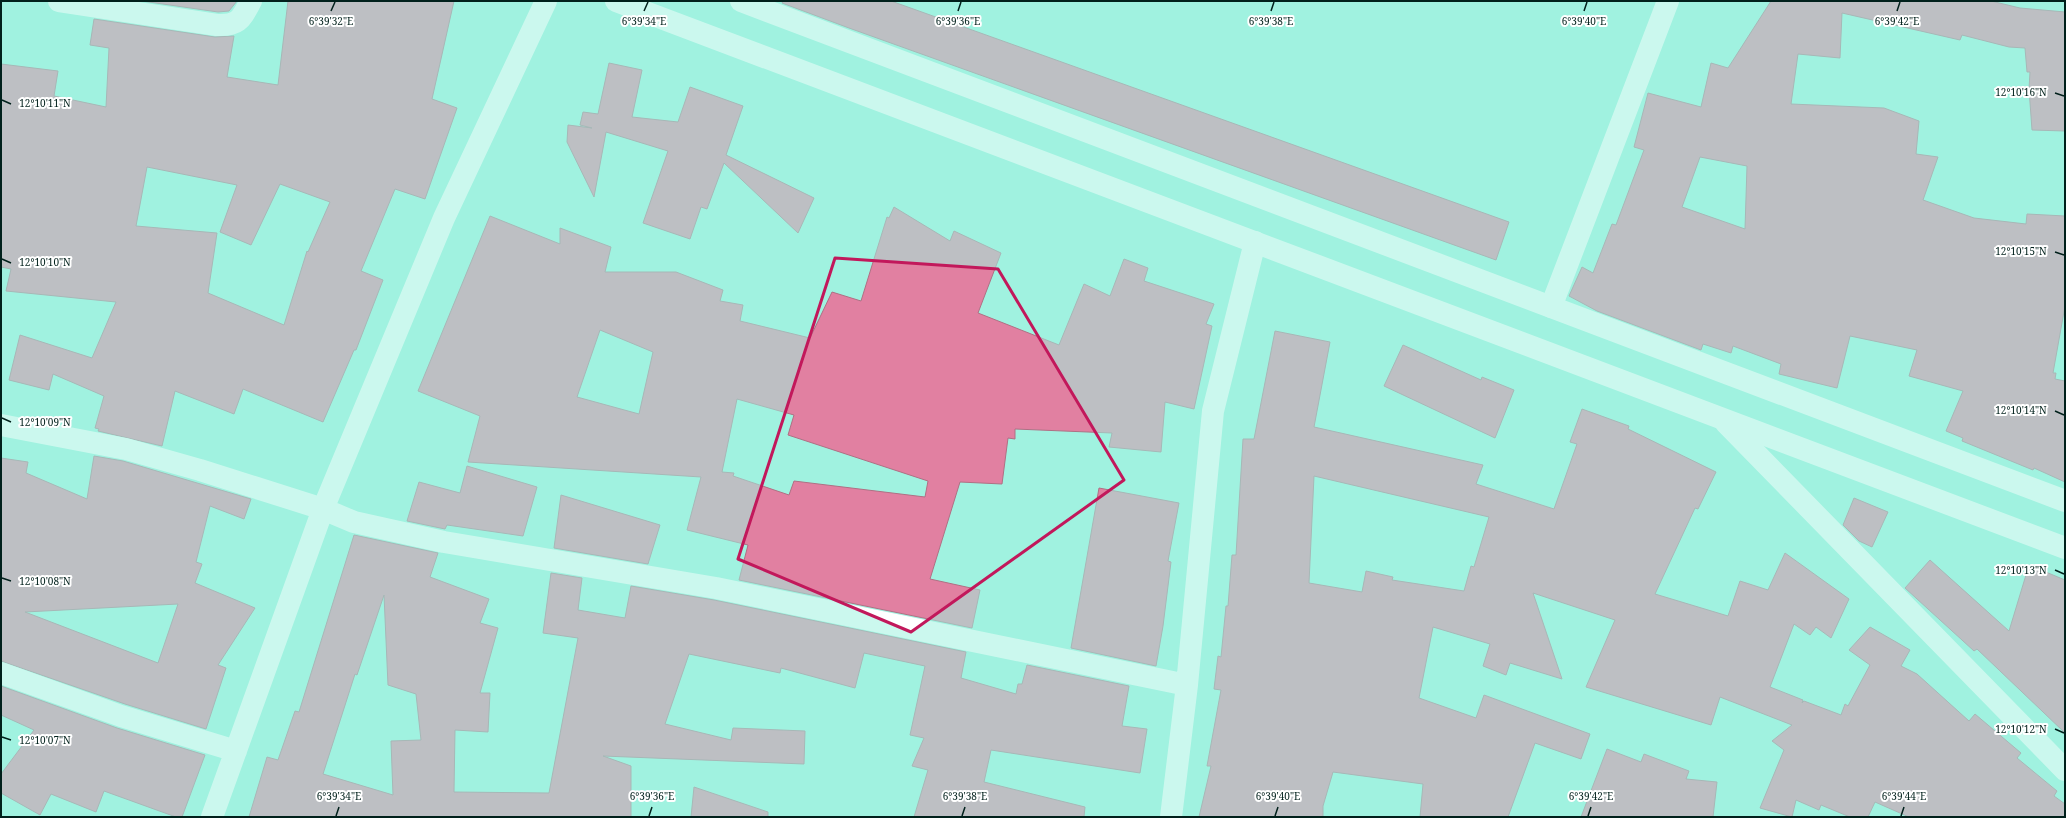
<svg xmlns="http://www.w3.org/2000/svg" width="2066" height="818" font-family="'Noto Serif',serif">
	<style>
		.building { fill: #e180a1; stroke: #af7084; fill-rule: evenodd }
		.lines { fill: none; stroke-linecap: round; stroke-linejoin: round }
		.minor { stroke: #fff; stroke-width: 22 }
		.tertiary { stroke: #fff; stroke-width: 22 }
		.marked { fill: none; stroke: #c2185b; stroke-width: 3; stroke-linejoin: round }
		.ticks { fill: none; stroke: #00201b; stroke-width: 1.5 }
		.ticks-label { font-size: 10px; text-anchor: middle; fill: #00201b; stroke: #fff; stroke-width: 4; stroke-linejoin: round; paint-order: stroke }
	</style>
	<rect width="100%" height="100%" fill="#a0f2e0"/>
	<path class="building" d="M142,1H237L229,11L218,12Z
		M288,1H454L432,99L457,108L425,199L395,189L361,271L383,280L356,350H354L323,422L243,389L234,414L175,391L162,446L98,431L99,429L95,428L104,396L53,374L49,390L9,380L20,335L92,358L116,302L6,291L11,269L1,267V64L58,71L54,96L106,107L109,48L90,45L94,19L215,37L234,36L227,77L278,85ZM147,167L237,185L220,232L251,245L280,184L330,202L308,252L307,251L284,325L208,293L217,233L136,226Z
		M783,1H891L1509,222L1496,260L849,28L782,3Z
		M1771,1H1991L2020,8L2065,12V131L2032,130L2029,89L2030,72H2027L2025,48L2009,47L1962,35L1960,40L1842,13L1840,58L1798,54L1791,104L1884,108L1919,121L1916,154L1938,157L1923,200L1974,218L2026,224L2027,214L2065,216V306L2053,373H2056L2055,379L2065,381V482L2034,468L2033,470L1962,441L1963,438L1946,431L1963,391L1909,376L1917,350L1850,336L1837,388L1779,374L1781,364L1733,346L1731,353L1703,344L1701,350L1597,311L1569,296L1582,267L1593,273L1612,224L1616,225L1644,150L1634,147L1648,93L1701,107L1711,63L1728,68ZM1700,157L1747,166L1745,229L1682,207Z
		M609,63L642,70L632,117L678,122L690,87L743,106L726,155L814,198L798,233L724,163L707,209L701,207L690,239L643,223L668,151L606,132L594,197L567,142L568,125L592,128L580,125L583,112L598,114Z
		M894,207L950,241L954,231L1001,253L978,313L1059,345L1084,284L1110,296L1124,259L1148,268L1144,281L1214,304L1206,324L1212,326L1194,409L1165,402L1161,452L1109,447L1112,433L1015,429V439L1008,438L1002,484L960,482L930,579L980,590L972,628L739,580L748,545L687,530L701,477L468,462L480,416L418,391L490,216L560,244V228L611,247L605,272H676L723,290L720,301L743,305L740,321L810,338L832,292L861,301L887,217L889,218ZM600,330L653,352L639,414L577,397ZM737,399L794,415L788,435L928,481L925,497L794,481L789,495L733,476L734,473L722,472Z
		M1275,331L1330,342L1314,427L1483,465L1476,484L1554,509L1577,444L1570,442L1582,409L1629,426L1628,429L1716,472L1698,509L1695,508L1655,594L1728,616L1740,581L1768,590L1785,553L1849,599L1831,638L1816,627L1810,635L1794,624L1770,687L1803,700L1802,703L1804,701L1841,715L1845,704L1848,706L1870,665L1849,650L1870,627L1910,650L1901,666L1917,674L1969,721L1975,714L2021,753L2017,758L2057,791L2054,796L2065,804V817H1909L1875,802L1868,817H1850L1821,805L1819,810L1796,800L1792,817L1760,808L1784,750L1772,741L1792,725L1720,697L1711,725L1586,687L1615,620L1533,593L1562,679L1510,663L1506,675L1483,666L1490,644L1433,627L1419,698L1476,718L1484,695L1590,734L1581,759L1535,743L1508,817H1420L1423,784L1333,772L1323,806V817H1199L1211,766H1207L1221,690L1214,689L1218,656L1221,657L1226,606H1228L1232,555H1236L1243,439H1254ZM1314,476L1489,517L1474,567L1471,566L1464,591L1392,580L1393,577L1366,571L1362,592L1309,583Z
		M1403,345L1481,380L1482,377L1514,390L1495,438L1384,386Z
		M94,456L123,461L251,499L244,519L210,506L196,562L202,564L195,583L255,608L218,665L226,668L206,729L125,704L1,661V458L28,462L26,473L87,499ZM178,604L158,663L25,612Z
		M467,466L537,487L523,536L447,525L445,529L407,521L419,482L460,493Z
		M1099,488L1179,503L1168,561L1171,562L1163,626L1156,666L1071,648Z
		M561,495L660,525L648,564L554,548Z
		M1854,498L1888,512L1872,547L1859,541L1843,525Z
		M354,535L438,553L430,577L489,599L480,623L498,628L480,693H490L488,732L455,730L454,792L549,793L578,638L543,633L551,573L582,578L578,610L625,618L631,586L714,600L966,652L961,678L1016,694L1018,684H1022L1027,665L1129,686L1122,726L1147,729L1140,773L991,750L984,782L1085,807L1084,817H914L928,770L912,766L924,738L910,735L925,666L864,653L855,688L781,668L780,673L689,654L665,724L731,740L733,728L805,731L804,764L603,756L631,766V817H249L267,757L278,760L295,711L299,712ZM384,595L388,685L416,694L421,740L391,741L393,795L323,774L355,674L357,675Z
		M1930,560L2009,631L2029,565L2065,580V733L1977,649L1974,651L1905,588Z
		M1,686L117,728L205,755L182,817H176L104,791L96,812L51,794L40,815L1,793V774L34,730L1,715Z
		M1607,749L1641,762L1644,754L1689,771L1686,779L1717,782L1713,817H1581Z
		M694,787L768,812V817H691Z"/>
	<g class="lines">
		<path class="minor" d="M59,1L217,25C239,26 241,19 251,1
			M1551,307L1668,1
			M1726,423L2065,770
			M1,425L126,449L200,470L323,509L354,522L444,542L716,588L1187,685
			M1,673L121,716L236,751
			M212,817L323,509L444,218L546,1
			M1171,817L1187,685L1213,411L1255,242"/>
		<path class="tertiary" d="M616,1C1100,181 1581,369 2065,548
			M741,1L2065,501"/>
	</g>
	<path d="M0 0H2066V818H0ZM835,258L998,269L1124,480L911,632L738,559Z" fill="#a0f2e0" fill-opacity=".55" fill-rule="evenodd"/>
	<path class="marked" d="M835,258L998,269L1124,480L911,632L738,559Z"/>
	<path class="ticks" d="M331,11L335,2M644,11L648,2M958,11L961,2M1271,11L1274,2M1584,11L1587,2M1897,11L1900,2M2055,93L2064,96M2,100L11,104M2055,252L2064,255M2,259L11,263M2055,411L2064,415M2,418L11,422M2055,570L2064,574M2,578L11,581M2055,729L2064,733M2,737L11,740M336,816L339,807M649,816L652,807M962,816L965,807M1275,816L1278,807M1588,816L1591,807M1901,816L1904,807"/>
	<g class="ticks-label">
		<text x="331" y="25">6°39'32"E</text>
		<text x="644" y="25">6°39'34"E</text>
		<text x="958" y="25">6°39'36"E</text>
		<text x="1271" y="25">6°39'38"E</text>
		<text x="1584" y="25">6°39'40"E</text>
		<text x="1897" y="25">6°39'42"E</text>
		<text x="2021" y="96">12°10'16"N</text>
		<text x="45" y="107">12°10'11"N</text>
		<text x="2021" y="255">12°10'15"N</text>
		<text x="45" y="266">12°10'10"N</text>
		<text x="2021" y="414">12°10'14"N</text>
		<text x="45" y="426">12°10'09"N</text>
		<text x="2021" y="574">12°10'13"N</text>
		<text x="45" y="585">12°10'08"N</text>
		<text x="2021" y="733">12°10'12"N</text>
		<text x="45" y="744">12°10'07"N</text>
		<text x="339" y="800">6°39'34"E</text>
		<text x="652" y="800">6°39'36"E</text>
		<text x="965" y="800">6°39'38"E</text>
		<text x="1278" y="800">6°39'40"E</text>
		<text x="1591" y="800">6°39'42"E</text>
		<text x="1904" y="800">6°39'44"E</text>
	</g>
	<rect width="2066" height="818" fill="none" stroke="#00201b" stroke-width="4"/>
</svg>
